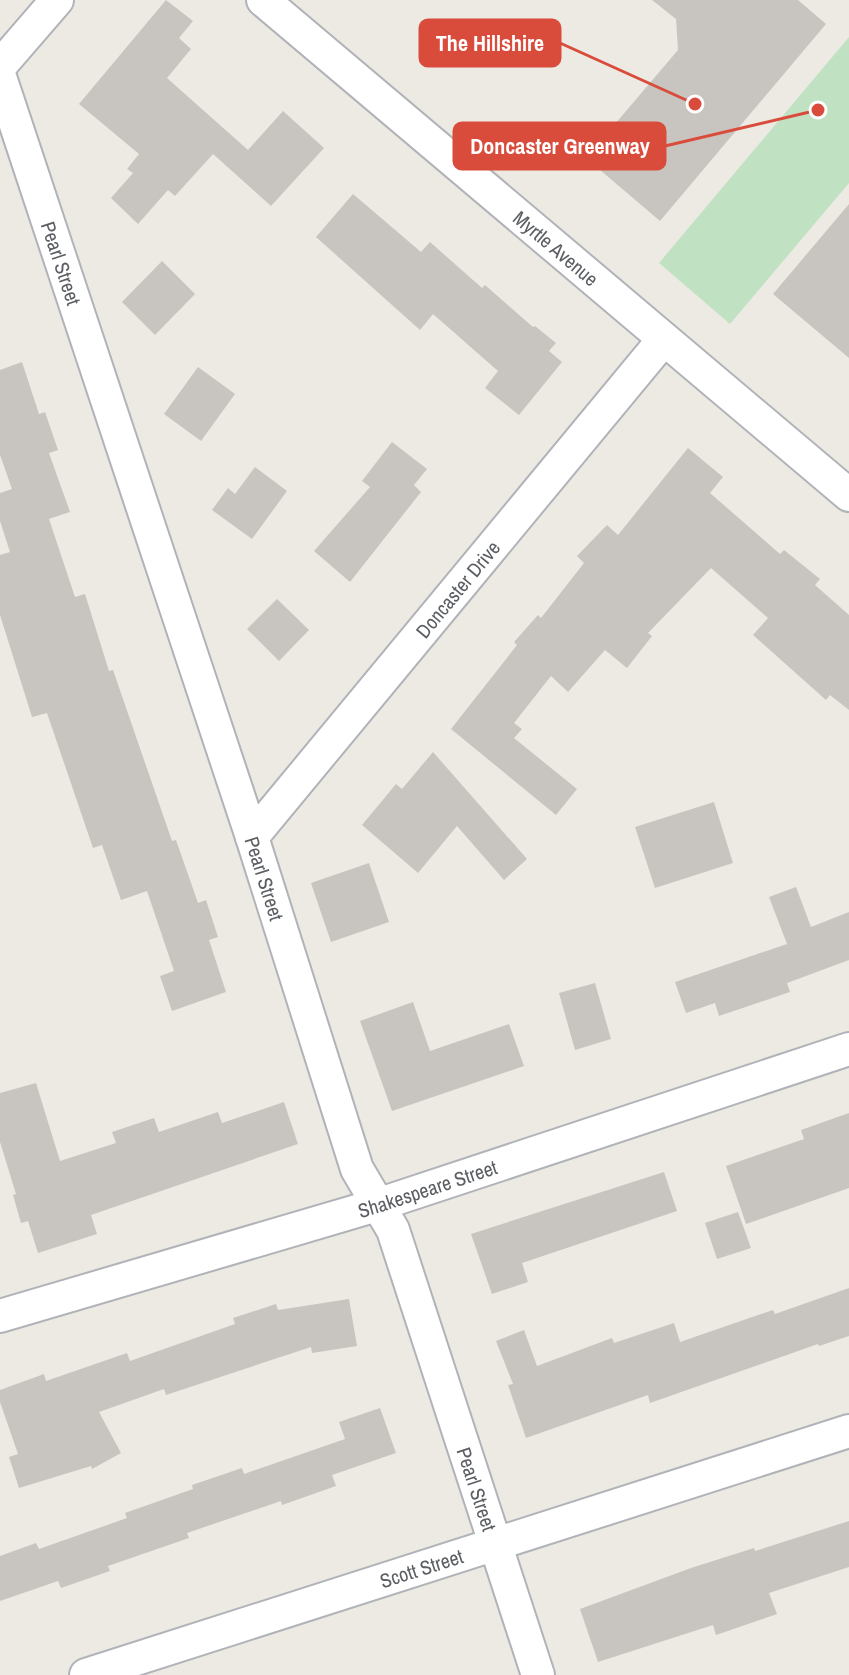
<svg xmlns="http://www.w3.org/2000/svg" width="849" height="1675" font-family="'Archivo Narrow',sans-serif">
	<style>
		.green { fill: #c1e2c2 }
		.building { fill: #c8c5c0 }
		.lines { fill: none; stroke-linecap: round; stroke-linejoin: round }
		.street-casing { stroke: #b0b3b7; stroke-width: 36 }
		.street { stroke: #fff; stroke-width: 32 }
		.labels { text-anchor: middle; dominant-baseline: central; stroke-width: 8; stroke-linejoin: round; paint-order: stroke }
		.street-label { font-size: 20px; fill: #5b5e62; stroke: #fff }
		.leader { fill: none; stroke: #d94c3c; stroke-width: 3 }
		.callout-dot { fill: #d94c3c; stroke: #fff; stroke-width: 3 }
		.callout { fill: #d94c3c; stroke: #d94c3c; stroke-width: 3 }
		.callout-label { font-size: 22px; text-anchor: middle; font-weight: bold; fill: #fff }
	</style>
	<rect width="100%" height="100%" fill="#eceae3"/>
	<path class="green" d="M849,37V183L730,324L659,263Z"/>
	<path class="building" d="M166,0L193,21L179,38L191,49L167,78L248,150L283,111L324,148L271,206L213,154L175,196L168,190L138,224L111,198L133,173L127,169L139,154L79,104Z
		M652,0H798L826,24L660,221L586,158L678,50L676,19Z
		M353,194L421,252L430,242L482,288L485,285L533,327L535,326L556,343L549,351L562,362L519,415L485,388L498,371L433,314L420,330L316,237Z
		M849,204V358L773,294Z
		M162,261L195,294L155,335L122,302Z
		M22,362L39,414L45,412L58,450L49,453L70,512L49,519L75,597L85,594L109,671L113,670L172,841L176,840L198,903L206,900L218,937L209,940L226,992L172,1011L160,976L174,971L147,891L121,900L102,845L93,848L47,713L32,717L0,615V555L10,552L0,521V493L12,489L0,455V370Z
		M198,367L235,394L201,441L164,414Z
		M392,442L427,469L414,485L421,492L350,582L314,551L370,487L362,481Z
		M688,448L723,477L710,493L780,554L784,550L820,579L815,585L849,615V710L830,695L826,700L753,635L768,618L711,568L648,633L652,636L627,668L605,650L568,692L551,676L514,723L522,729L514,738L577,789L556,815L451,729L517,645L514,642L538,615L541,618L584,563L577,556L607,525L618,535Z
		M255,467L287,491L252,539L212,510L228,488L235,494Z
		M277,599L309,630L279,661L247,629Z
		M433,752L527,859L504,880L457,826L418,873L362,825L396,784L402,789Z
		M714,802L733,863L655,888L635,827Z
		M369,863L389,922L331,942L311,883Z
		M796,887L811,927L849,912V960L787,983L790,992L719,1016L715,1003L686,1013L675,982L787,944L769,897Z
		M595,983L611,1039L575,1050L559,993Z
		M413,1002L430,1051L509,1024L524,1066L392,1111L360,1021Z
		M36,1083L60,1161L116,1143L112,1132L154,1118L159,1132L218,1112L222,1123L284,1102L298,1144L91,1215L97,1234L38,1253L28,1221L21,1223L13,1195L16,1194L0,1142V1093Z
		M849,1113V1188L746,1224L726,1166L804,1139L801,1130Z
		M664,1172L677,1211L522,1263L528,1282L492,1294L471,1234Z
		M738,1212L751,1248L717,1259L705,1223Z
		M849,1288V1336L819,1346L818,1344L650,1403L648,1395L526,1438L508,1385L513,1384L496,1341L524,1330L537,1366L612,1338L614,1343L674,1323L680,1342L773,1310L775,1314Z
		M349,1299L357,1346L312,1353L311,1347L166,1395L164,1389L99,1412L121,1453L92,1469L91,1466L19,1488L9,1457L18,1454L0,1402V1390L44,1374L46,1381L127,1353L130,1361L235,1324L233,1318L276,1304L278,1310Z
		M380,1408L396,1453L332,1475L336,1486L282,1505L281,1501L187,1533L189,1538L108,1566L110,1571L61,1588L58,1581L0,1601V1556L36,1543L39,1549L127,1518L125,1513L193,1489L192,1485L242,1468L244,1474L345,1439L339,1422Z
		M849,1521V1567L769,1593L777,1614L716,1635L713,1625L598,1662L580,1609L691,1568L754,1548L755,1551Z"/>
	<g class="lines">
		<g class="street-casing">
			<g id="street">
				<path id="s1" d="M263,0L849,495"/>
				<path d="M0,66L57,0"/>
				<path id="s2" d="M0,77L252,837L357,1169L393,1230L538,1675"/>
				<path id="s3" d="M252,837L664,339"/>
				<path id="s4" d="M0,1316L377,1205L849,1049"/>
				<path id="s5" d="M86,1675L849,1431"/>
			</g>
		</g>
		<use href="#street" class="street"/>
	</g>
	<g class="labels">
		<g class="street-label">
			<text stroke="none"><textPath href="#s1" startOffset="384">Myrtle Avenue</textPath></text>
			<text stroke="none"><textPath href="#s2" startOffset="196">Pearl Street</textPath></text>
			<text stroke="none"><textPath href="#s3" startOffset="322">Doncaster Drive</textPath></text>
			<text stroke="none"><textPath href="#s2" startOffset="844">Pearl Street</textPath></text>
			<text stroke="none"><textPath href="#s4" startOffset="446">Shakespeare Street</textPath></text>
			<text stroke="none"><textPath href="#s2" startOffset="1492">Pearl Street</textPath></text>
			<text stroke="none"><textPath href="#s5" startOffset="352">Scott Street</textPath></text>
		</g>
	</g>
	<path class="leader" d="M695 104L560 43M818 110L665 146"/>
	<g class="callout-dot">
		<circle cx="695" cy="104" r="8"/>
		<circle cx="818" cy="110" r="8"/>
	</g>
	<g class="callout">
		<rect x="420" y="20" width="140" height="46" rx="8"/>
		<rect x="454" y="123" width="211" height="46" rx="8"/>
	</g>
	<g class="callout-label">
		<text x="490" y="51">The Hillshire</text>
		<text x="560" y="154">Doncaster Greenway</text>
	</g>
</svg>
